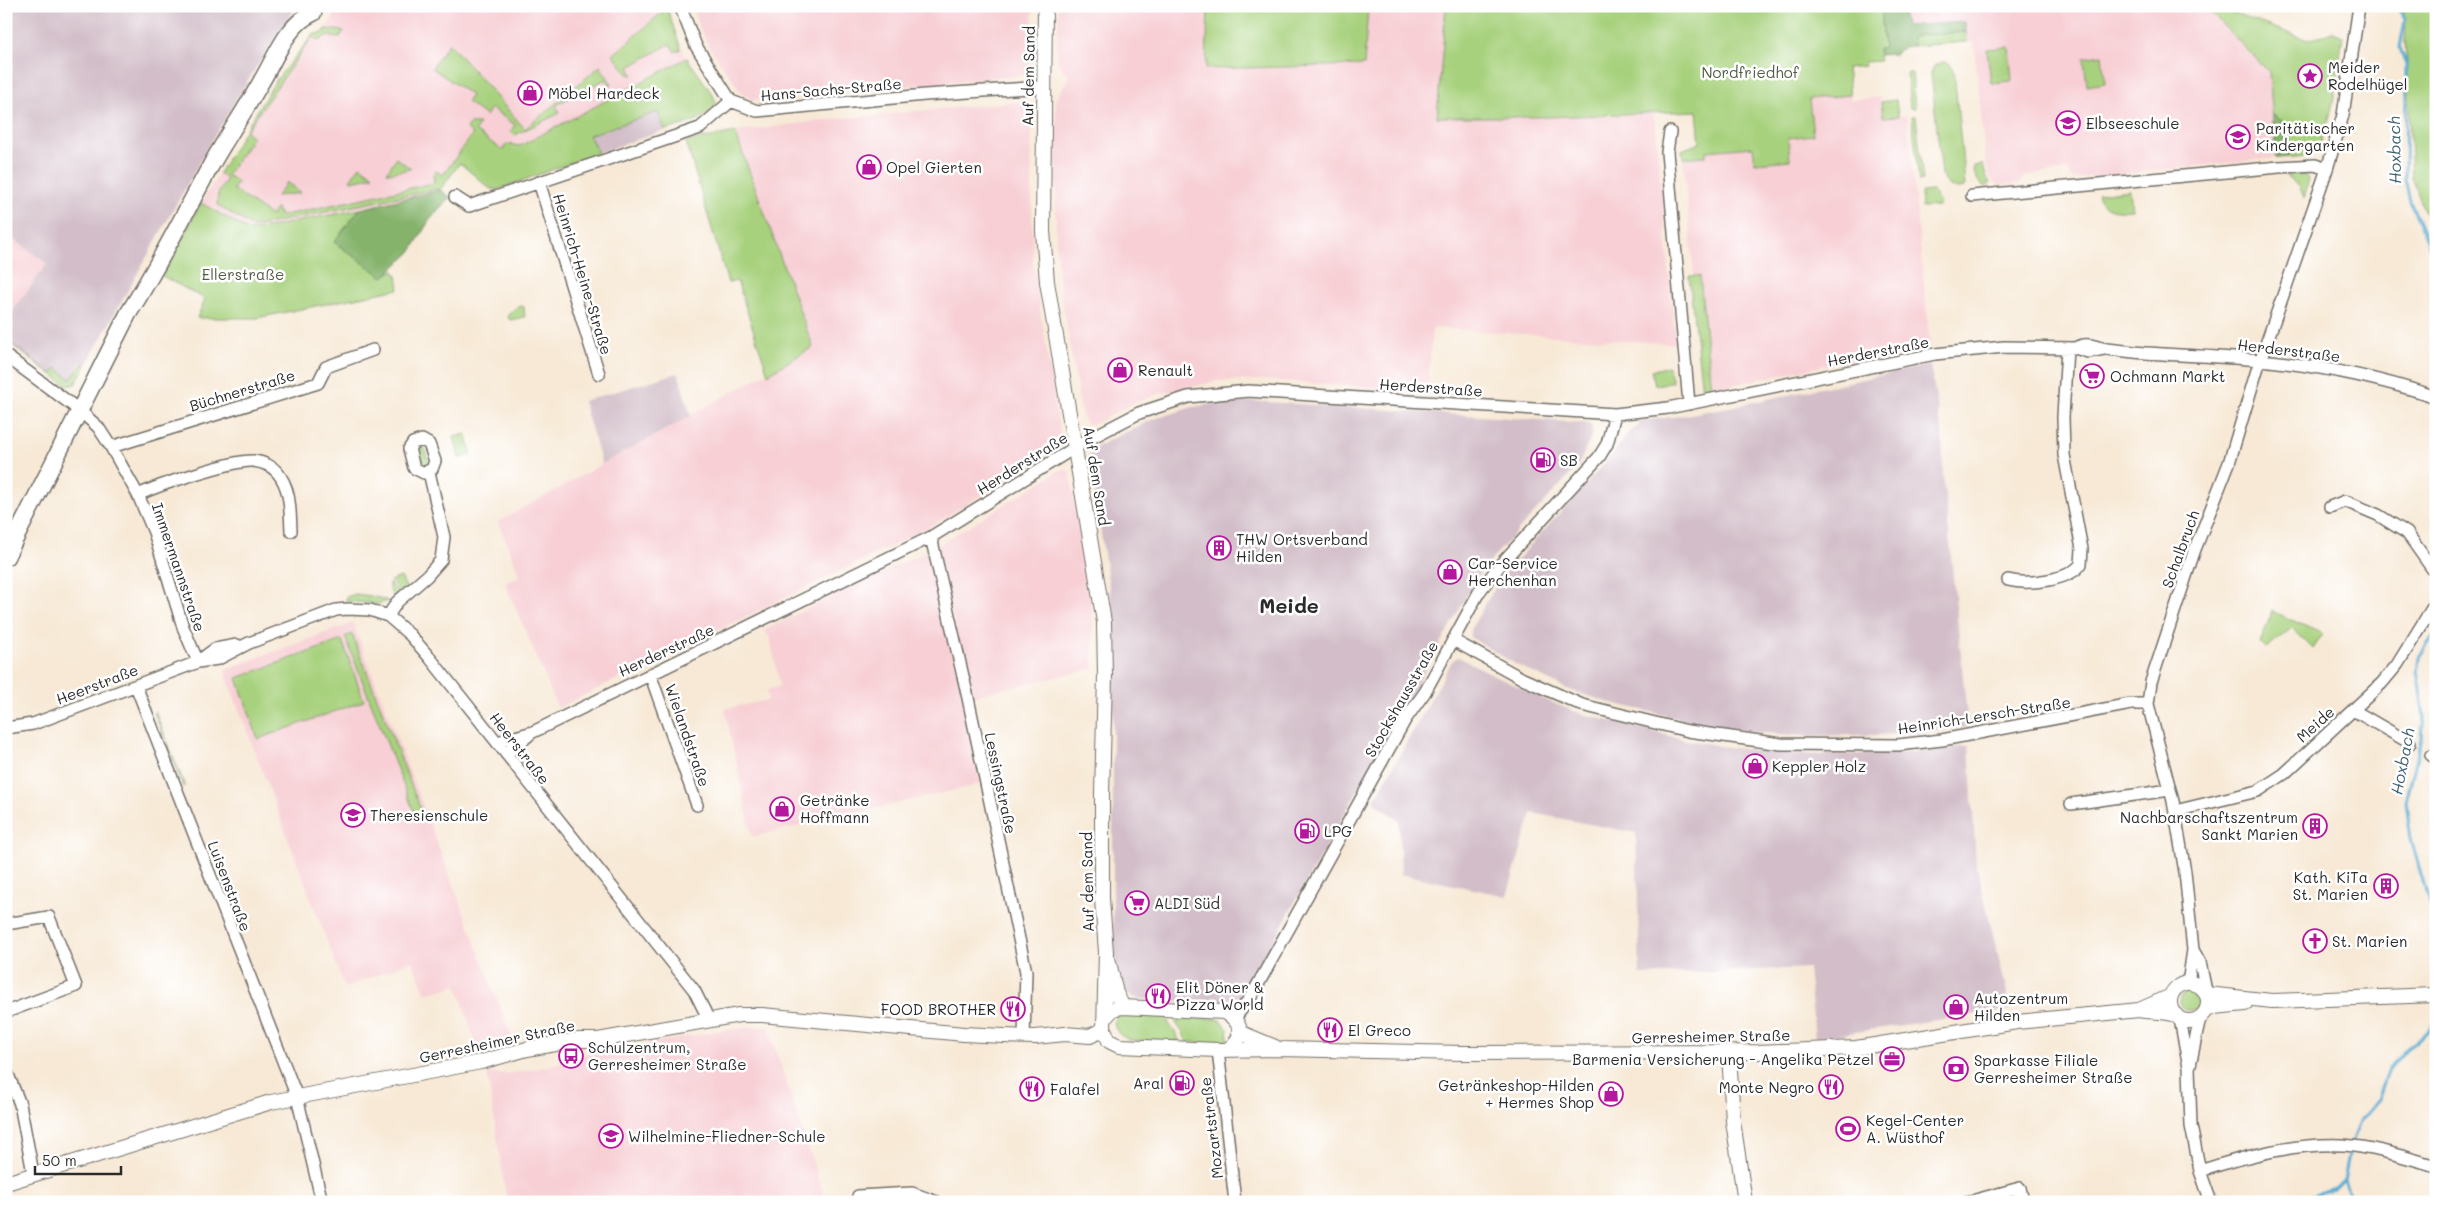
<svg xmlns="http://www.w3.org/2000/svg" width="2442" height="1208" font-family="Mali,sans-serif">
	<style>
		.built { fill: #f7cfd4 }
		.industrial { fill: #d2bdc8 }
		.green { fill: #a7d17d; stroke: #697e54 }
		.forest { fill: #85b36c; stroke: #586f4c }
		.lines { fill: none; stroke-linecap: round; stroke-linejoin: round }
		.stream { stroke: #58acd4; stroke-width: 3 }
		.minor-casing { stroke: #726e67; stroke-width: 14 }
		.tertiary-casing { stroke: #726e67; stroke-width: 16 }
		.secondary-casing { stroke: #726e67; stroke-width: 19 }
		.minor { stroke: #fff; stroke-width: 11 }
		.tertiary { stroke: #fff; stroke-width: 14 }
		.secondary { stroke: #fff; stroke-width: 16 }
		.labels { text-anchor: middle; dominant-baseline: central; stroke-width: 5; stroke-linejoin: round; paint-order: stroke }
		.poi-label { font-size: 15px; fill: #2b2b2b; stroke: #fff; text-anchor: start }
		.park-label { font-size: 15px; fill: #505d44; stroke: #fff }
		.street-label { font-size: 15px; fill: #2b2b2b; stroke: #fff }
		.water-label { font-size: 16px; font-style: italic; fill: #3d5f6f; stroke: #fff }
		.district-label { font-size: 20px; font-weight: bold; fill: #2b2b2b; stroke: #fff }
	</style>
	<rect width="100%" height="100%" fill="#fff"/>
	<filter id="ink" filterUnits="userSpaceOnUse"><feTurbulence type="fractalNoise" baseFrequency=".02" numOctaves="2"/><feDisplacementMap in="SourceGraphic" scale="10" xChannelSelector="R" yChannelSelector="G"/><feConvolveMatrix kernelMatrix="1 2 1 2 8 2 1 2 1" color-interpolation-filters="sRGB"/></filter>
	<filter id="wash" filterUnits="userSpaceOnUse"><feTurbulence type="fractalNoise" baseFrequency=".0096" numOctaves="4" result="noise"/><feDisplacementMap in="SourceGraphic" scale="20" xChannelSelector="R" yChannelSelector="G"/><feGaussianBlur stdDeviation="1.12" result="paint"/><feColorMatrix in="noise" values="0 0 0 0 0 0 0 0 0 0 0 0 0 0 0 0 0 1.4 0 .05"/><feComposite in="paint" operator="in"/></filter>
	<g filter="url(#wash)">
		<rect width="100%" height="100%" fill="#f7e9d6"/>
		<path class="built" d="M341,6H667L675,35L687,58L520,146L460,163L440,190L250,231L201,203L276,80L314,34L323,32Z
			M693,6H1033L1031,67L1024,74L1017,76L752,100L743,95L709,46L698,25Z
			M1058,6H1508L1550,117L1654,114L1676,344L1432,328L1428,391L1263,380L1217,381L1159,394L1136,402L1094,424H1086L1082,417L1060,287L1056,251V100L1070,74L1063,71L1057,62Z
			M1903,6H2204L2269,72L2276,158L2073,179L2067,170L2025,176L2020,183L2000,186L1991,179L1986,166L1974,42H1967L1965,22L1905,26Z
			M1850,95L1851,100L1880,97L1883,117L1907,115L1930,344L1711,389L1700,276H1694L1683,159L1706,156V151L1753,147L1790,159L1787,138L1813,135L1809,99Z
			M1015,102L1023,104L1031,114L1033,264L1060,434L1059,442L1055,448L1025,468L925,530L558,708L505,583L520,575L498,522L777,367L753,179L735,132L835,119Z
			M15,240L47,264L6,320V248Z
			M1063,470L1068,471L1070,475L1093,617V669L971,696L937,546L1057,472Z
			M931,549L982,784L752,837L725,709L768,700L767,690L780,686L770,638L764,630Z
			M353,623L513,1041L477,1048L457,985L426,994L412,961L345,988L224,670Z
			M753,1027H768L826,1202H507L487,1073L508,1074L545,1067L584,1055L719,1031Z"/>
		<path class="industrial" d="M6,6H297L246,83L214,137L86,365L81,362L71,380L56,368L52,374L6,340V320L47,264L15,240L6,248Z
			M658,112L665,130L598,153L595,145H592L589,136Z
			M1930,365L1942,432L1943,475L1968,727L1911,734L1805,736L1753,732L1700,723L1607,702L1567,689L1517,665L1470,637V630L1501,578L1612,455L1628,433L1640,425L1639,421L1680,416L1735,406Z
			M678,373L691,416L602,464L583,401Z
			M1237,400L1587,423L1591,425L1593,433L1578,466L1498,552L1477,578L1240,1000L1236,1002L1221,1004L1138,999L1128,995L1124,991L1113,953V612L1089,456L1098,446L1151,420L1193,407Z
			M1458,657L1545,700L1582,714L1683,739L1726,747L1775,753L1816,755L1907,753L1969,746L1976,864L2011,1009L1815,1038L1808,968L1640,975L1636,833L1532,813L1507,896L1401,874L1399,821L1374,801L1452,661Z"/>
		<path class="green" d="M1208,6H1368L1364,65L1206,69Z
			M1446,6H1881L1884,48L1878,49L1880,61L1864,62V66L1847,68L1850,95L1809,99L1813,135L1788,138L1790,160L1755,163L1753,147L1706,151V156L1683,158L1682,150L1700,143L1697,111L1550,117H1437Z
			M2400,6H2436V244L2412,177L2405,41L2406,20Z
			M2215,7L2309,40L2332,32L2343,36C2339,60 2332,143 2311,154C2302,158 2287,157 2276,158L2269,72L2211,13Z
			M667,8L681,49L675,52L670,44L629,67L633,75L628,74L613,55Z
			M326,29L344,31L339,38L326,36L319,41L312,37L246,131L253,137L227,175L238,182L233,189L271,216L277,208L280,216L434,183L433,175L436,171L443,175L473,134L466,128L469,124H479L475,131L502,150L507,144L520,146L687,58L713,95L716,103C708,121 682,125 665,130L658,112L589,135L598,153L496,190L489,188L460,163L440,190L436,189L253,227L217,205L218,194L227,178L219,173L276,80L314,34L323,33Z
			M1966,32L1967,42L1913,46L1912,36Z
			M449,43L525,129L600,66L612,84L610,86L606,79L556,105L560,113L515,135L510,132L515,125L491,108L486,116L467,102L471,95L432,68Z
			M2009,47L2012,81L1991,83L1987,49Z
			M2102,55L2105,83L2087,86L2084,58Z
			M1943,62L1949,63L1954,72L1965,185L1964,187C1954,190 1945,186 1942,175L1931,73L1934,66Z
			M1907,73H1912L1915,108H1910Z
			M1896,100L1898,116L1883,117L1881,102Z
			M1912,116H1916L1923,181L1919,182Z
			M735,132L813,347L768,374L737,281L728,283L686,142Z
			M396,158L410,168V169L389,173L387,172Z
			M1983,165L1986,177L1990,183L1985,187C1977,181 1974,176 1974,166Z
			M360,166L374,176L352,181L350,180Z
			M2298,174L2307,176L2309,179L2304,199L2300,187L2285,175Z
			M287,182L300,193L277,196Z
			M2130,190L2132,210C2117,211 2102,211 2097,194Z
			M1933,191L1940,204L1938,206L1922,207L1921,192Z
			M201,203L250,231L360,209L334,242L383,277L393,270L397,275L399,289L257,318H197L205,299L162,276Z
			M1689,276H1700L1711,389L1702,391Z
			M521,306L524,307L525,317L510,320L508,317L510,312Z
			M6,340L52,374L56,368L71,379L83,363L86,365L75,384L67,386Z
			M1668,366L1673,382L1655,385L1651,371Z
			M466,434L472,455L459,458L454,437Z
			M424,445L429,464L424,468L420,466L415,448Z
			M401,577L406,587L394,597L389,589V583L398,591L399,589L390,581Z
			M356,594L376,597L388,601L378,604L346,601V597Z
			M2272,611L2276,613L2323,634L2313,649L2292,628L2266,648L2260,644Z
			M352,634L423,815L416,817L345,637Z
			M342,640L364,701L258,739L237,678Z
			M155,711L185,786H183L154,712Z
			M2180 1001a10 10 0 1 1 20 0a10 10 0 1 1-20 0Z
			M1123,1014L1167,1016C1167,1027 1178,1031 1179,1042L1129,1040C1121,1036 1116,1033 1114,1023L1118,1015Z
			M1174,1016L1219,1019L1228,1029V1039L1221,1043L1186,1042C1185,1031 1175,1026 1174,1016Z"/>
		<path class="forest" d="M1881,6H1903L1905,26L1965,22L1966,32L1912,36L1913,46L1904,47L1895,54L1879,55L1878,49L1884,48Z
			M2273,115L2285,123L2289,157L2276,158Z
			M440,190L450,197L429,221L410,253L383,277L334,242L360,209Z"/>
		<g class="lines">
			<path class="stream" d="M2396,6L2405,19L2400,48L2406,65L2405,179L2410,201L2436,262
				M2436,632L2419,657L2417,671L2424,716L2422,737L2406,802L2411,839L2436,927
				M2352,1143L2361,1119L2377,1100L2389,1069L2406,1049L2429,1032L2436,1017
				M2350,1149L2344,1180L2352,1202
				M2291,1202L2335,1189L2344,1180"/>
		</g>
	</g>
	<g filter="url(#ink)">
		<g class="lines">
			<g class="minor-casing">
				<path id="minor" d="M680,6L696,46L731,101L757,111L925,95L1044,87
					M1670,132L1667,152L1689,404
					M539,182L599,374
					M1972,196L2279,167L2315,165L2327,169
					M455,197L469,206L700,128L731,101
					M2075,348C2088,341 2094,347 2107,349C2116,350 2125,351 2134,352C2179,356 2225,356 2270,361C2325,367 2378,378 2430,395L2436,399
					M6,356L79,410L98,427L111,447L138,495L154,532L183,627L198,662
					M422,440L429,444L435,461L432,469L424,473L414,468L409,449L413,443Z
					M111,447L318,383L326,367L373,350
					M138,495C159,485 232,460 253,461C262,462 271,465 277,472C291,488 290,511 291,531
					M2330,507L2345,501L2378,515L2407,533L2436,574
					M931,537L968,698L1026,972L1024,1037
					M2008,580C2027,585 2069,581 2081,564L2082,549L2064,455L2063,417L2067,348
					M388,616L397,602L427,576L441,560L444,537L429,472
					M1453,640L1523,679L1582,705L1688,731L1781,744L1898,745L1942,740L2131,704H2148
					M200,660L215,649L237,645
					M650,674L697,805
					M136,686L297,1097L322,1202
					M2353,710L2410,743
					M6,728L33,724L198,662L218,659L249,643L336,610L348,609L370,610L388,616L410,635L430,658L694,990L709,1020
					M497,742L533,732L931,537L1087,440L1139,413L1188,397L1248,391L1615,414L1668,408L1935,354L2004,347L2075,348L2088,352L2104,349
					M506,754L529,735
					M2431,755L2436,758
					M2071,804L2170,790
					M2175,811L2258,791L2284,774L2382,683L2397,665L2436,602
					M6,924L49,917L76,986L6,1012
					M2193,950L2200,962L2206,991
					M2185,983L2189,977L2193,950L2185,872L2173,801L2148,704L2151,682L2194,552L2229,463L2257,370L2327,169L2343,115L2359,6
					M1235,1018L1252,995L1405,720L1425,692L1479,592L1500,565L1599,457L1607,444L1615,414
					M2180,1019L2189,1067L2191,1126L2200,1171L2211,1202
					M1218,1050L1235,1202
					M2190,1065L2200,1018
					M6,1070L20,1104L33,1173
					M2200,1171C2246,1156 2294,1143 2343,1145C2374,1147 2405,1157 2436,1166
					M858,1196L912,1193L937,1202
					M1968,1202L2020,1188L2023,1202"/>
			</g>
			<g class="tertiary-casing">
				<path id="tertiary" d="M1045,6L1043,231L1047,282L1104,622L1105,676L1102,795V899L1106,952L1104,1029L1109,1041L1119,1046L1218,1050L1280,1049L1463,1053L1757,1052L1856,1048L2017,1022L2139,1010C2151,1013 2164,1010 2176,1015
					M1109,962L1116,993L1123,1007
					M2170 1002a19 19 0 1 1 38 0a19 19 0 1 1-38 0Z
					M2207,994L2272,1001L2436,995
					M2139,1010L2171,996
					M2207,1010L2214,1007L2245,1004
					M1104,1019L1113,1009L1123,1007L1225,1012C1242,1022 1246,1037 1228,1049
					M1239,1032L1275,1047
					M1729,1053L1733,1121L1745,1202
					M6,1183L271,1102L481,1062L527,1049L578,1040H598L739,1015H762L964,1034L1004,1036L1035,1037L1065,1034L1090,1036L1104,1029"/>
			</g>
			<g class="secondary-casing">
				<path id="secondary" d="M6,557L128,314C158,267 183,216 210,167C226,138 245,111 261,82C275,59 287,24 313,13"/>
			</g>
			<use href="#minor" class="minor"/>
			<use href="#tertiary" class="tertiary"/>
			<use href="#secondary" class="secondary"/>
		</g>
	</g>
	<defs>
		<g id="sight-ring" transform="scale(1.25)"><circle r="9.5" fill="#fff" stroke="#b5179e" stroke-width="1.5"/><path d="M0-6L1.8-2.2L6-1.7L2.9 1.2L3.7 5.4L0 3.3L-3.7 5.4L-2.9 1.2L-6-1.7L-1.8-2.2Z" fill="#b5179e"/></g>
		<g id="shop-ring" transform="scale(1.25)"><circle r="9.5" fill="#fff" stroke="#b5179e" stroke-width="1.5"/><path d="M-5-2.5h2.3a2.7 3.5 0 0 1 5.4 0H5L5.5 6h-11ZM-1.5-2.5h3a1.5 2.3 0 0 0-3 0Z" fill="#b5179e"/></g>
		<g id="school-ring" transform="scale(1.25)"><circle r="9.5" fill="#fff" stroke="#b5179e" stroke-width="1.5"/><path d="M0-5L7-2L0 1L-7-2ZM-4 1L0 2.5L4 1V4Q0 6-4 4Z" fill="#b5179e"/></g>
		<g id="supermarket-ring" transform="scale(1.25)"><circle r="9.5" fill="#fff" stroke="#b5179e" stroke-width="1.5"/><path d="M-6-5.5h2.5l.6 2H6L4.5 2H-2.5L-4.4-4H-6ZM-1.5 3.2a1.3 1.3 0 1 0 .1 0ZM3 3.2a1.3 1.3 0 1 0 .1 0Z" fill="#b5179e"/></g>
		<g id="fuel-ring" transform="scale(1.25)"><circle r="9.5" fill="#fff" stroke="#b5179e" stroke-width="1.5"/><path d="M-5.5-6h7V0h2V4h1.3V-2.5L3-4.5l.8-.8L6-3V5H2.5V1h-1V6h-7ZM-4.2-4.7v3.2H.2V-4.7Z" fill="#b5179e"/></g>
		<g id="building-ring" transform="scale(1.25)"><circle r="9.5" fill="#fff" stroke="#b5179e" stroke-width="1.5"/><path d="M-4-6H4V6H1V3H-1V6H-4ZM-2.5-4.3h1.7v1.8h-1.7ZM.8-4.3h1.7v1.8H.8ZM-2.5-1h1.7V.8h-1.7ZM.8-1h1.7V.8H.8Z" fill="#b5179e"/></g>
		<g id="church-ring" transform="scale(1.25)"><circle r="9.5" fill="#fff" stroke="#b5179e" stroke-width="1.5"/><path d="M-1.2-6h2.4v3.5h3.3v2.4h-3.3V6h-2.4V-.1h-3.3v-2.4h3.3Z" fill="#b5179e"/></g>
		<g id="restaurant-ring" transform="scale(1.25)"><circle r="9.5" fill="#fff" stroke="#b5179e" stroke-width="1.5"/><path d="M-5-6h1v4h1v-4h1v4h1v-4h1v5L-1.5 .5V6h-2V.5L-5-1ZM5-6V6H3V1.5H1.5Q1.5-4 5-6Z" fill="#b5179e"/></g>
		<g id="bus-ring" transform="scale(1.25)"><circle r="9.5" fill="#fff" stroke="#b5179e" stroke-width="1.5"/><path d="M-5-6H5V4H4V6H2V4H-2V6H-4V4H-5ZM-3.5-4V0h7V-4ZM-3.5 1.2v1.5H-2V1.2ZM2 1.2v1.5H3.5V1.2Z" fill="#b5179e"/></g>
		<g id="office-ring" transform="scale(1.25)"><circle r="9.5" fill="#fff" stroke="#b5179e" stroke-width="1.5"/><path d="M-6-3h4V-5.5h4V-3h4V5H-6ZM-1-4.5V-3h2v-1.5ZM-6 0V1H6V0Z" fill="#b5179e"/></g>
		<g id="bank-ring" transform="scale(1.25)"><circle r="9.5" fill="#fff" stroke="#b5179e" stroke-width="1.5"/><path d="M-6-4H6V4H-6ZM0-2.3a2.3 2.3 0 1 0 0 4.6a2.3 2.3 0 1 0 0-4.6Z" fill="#b5179e"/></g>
		<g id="stadium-ring" transform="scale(1.25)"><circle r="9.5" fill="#fff" stroke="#b5179e" stroke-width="1.5"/><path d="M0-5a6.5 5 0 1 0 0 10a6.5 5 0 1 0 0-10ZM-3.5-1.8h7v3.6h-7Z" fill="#b5179e"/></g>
	</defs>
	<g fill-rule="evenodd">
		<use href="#sight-ring" x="2310" y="76"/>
		<use href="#shop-ring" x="530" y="93"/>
		<use href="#school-ring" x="2068" y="123"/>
		<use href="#school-ring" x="2238" y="137"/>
		<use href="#shop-ring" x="869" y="167"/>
		<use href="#shop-ring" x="1120" y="370"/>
		<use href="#supermarket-ring" x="2092" y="376"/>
		<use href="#fuel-ring" x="1543" y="460"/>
		<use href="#building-ring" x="1219" y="548"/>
		<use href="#shop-ring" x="1450" y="572"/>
		<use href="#shop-ring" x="1755" y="766"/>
		<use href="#shop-ring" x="782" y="809"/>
		<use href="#school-ring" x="353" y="815"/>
		<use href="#building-ring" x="2315" y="826"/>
		<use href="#fuel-ring" x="1307" y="831"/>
		<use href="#building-ring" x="2386" y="886"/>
		<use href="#supermarket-ring" x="1137" y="903"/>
		<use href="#church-ring" x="2315" y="941"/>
		<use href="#restaurant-ring" x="1158" y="996"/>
		<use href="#shop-ring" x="1956" y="1007"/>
		<use href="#restaurant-ring" x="1013" y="1009"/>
		<use href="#restaurant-ring" x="1330" y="1030"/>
		<use href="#bus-ring" x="571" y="1056"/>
		<use href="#office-ring" x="1892" y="1059"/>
		<use href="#bank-ring" x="1956" y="1069"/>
		<use href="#fuel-ring" x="1182" y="1083"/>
		<use href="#restaurant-ring" x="1831" y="1087"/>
		<use href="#restaurant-ring" x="1032" y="1089"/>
		<use href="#shop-ring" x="1611" y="1094"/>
		<use href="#stadium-ring" x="1848" y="1129"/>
		<use href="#school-ring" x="611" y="1136"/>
	</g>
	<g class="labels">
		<g class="poi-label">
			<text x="2328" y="67">Meider<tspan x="2328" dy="17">Rodelhügel</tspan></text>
			<text x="548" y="93">Möbel Hardeck</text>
			<text x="2086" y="123">Elbseeschule</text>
			<text x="2256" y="128">Paritätischer<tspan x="2256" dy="17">Kindergarten</tspan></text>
			<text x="886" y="167">Opel Gierten</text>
			<text x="1138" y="370">Renault</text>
			<text x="2110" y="376">Ochmann Markt</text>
			<text x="1560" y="460">SB</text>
			<text x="1236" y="539">THW Ortsverband<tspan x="1236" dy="17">Hilden</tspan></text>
			<text x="1468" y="563">Car-Service<tspan x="1468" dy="17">Herchenhan</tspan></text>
			<text x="1772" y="766">Keppler Holz</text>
			<text x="800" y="800">Getränke<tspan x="800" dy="17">Hoffmann</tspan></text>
			<text x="370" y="815">Theresienschule</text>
			<text x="2298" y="817" text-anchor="end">Nachbarschaftszentrum<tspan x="2298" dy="17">Sankt Marien</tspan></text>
			<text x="1324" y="831">LPG</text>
			<text x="2368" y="877" text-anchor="end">Kath. KiTa<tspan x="2368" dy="17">St. Marien</tspan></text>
			<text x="1154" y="903">ALDI Süd</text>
			<text x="2332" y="941">St. Marien</text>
			<text x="1176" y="987">Elit Döner &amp;<tspan x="1176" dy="17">Pizza World</tspan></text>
			<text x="1974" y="998">Autozentrum<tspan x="1974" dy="17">Hilden</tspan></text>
			<text x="996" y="1009" text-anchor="end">FOOD BROTHER</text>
			<text x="1348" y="1030">El Greco</text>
			<text x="588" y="1047">Schulzentrum,<tspan x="588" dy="17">Gerresheimer Straße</tspan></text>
			<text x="1874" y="1059" text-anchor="end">Barmenia Versicherung - Angelika Petzel</text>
			<text x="1974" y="1060">Sparkasse Filiale<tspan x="1974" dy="17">Gerresheimer Straße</tspan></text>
			<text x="1164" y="1083" text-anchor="end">Aral</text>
			<text x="1594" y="1085" text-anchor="end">Getränkeshop-Hilden<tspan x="1594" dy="17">+ Hermes Shop</tspan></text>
			<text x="1814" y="1087" text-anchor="end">Monte Negro</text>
			<text x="1050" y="1089">Falafel</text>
			<text x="1866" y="1120">Kegel-Center<tspan x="1866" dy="17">A. Wüsthof</tspan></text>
			<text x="628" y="1136">Wilhelmine-Fliedner-Schule</text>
		</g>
		<g class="park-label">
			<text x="1750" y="72">Nordfriedhof</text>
			<text x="243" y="274">Ellerstraße</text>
		</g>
		<g class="street-label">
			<text transform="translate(1028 76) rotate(-89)">Auf dem Sand</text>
			<text transform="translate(831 89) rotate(-5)">Hans-Sachs-Straße</text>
			<text transform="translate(583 274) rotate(73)">Heinrich-Heine-Straße</text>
			<text transform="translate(2289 350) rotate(7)">Herderstraße</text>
			<text transform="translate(1878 351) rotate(-11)">Herderstraße</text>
			<text transform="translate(1431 387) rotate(4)">Herderstraße</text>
			<text transform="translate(242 390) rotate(-17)">Büchnerstraße</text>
			<text transform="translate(1022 463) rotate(-32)">Herderstraße</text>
			<text transform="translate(1097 476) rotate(81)">Auf dem Sand</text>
			<text transform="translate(2180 549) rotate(-70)">Schalbruch</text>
			<text transform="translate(179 567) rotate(71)">Immermannstraße</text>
			<text transform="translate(666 650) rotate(-25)">Herderstraße</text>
			<text transform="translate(97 684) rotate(-21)">Heerstraße</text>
			<text transform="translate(1401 699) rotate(-60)">Stockshausstraße</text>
			<text transform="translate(1984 715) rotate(-9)">Heinrich-Lersch-Straße</text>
			<text transform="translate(2315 724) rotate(-42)">Meide</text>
			<text transform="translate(688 735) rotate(71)">Wielandstraße</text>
			<text transform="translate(520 748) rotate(52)">Heerstraße</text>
			<text transform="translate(1001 783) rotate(78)">Lessingstraße</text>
			<text transform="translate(1087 882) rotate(-91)">Auf dem Sand</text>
			<text transform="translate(230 886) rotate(69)">Luisenstraße</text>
			<text transform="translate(1711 1036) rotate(-1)">Gerresheimer Straße</text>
			<text transform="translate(497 1041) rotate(-12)">Gerresheimer Straße</text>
			<text transform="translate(1211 1128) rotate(-97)">Mozartstraße</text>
		</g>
		<g class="water-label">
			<text transform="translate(2394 150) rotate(-91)">Hoxbach</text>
			<text transform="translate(2402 761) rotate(-79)">Hoxbach</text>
		</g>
		<g class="district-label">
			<text x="1289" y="605">Meide</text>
		</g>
	</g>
	<rect width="2442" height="1208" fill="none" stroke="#fff" stroke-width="25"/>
	<path d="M35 1166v8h86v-8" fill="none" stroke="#2b2b2b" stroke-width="2.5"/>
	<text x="42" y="1166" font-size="15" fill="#2b2b2b" stroke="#ffffff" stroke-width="4" paint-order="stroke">50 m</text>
</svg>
